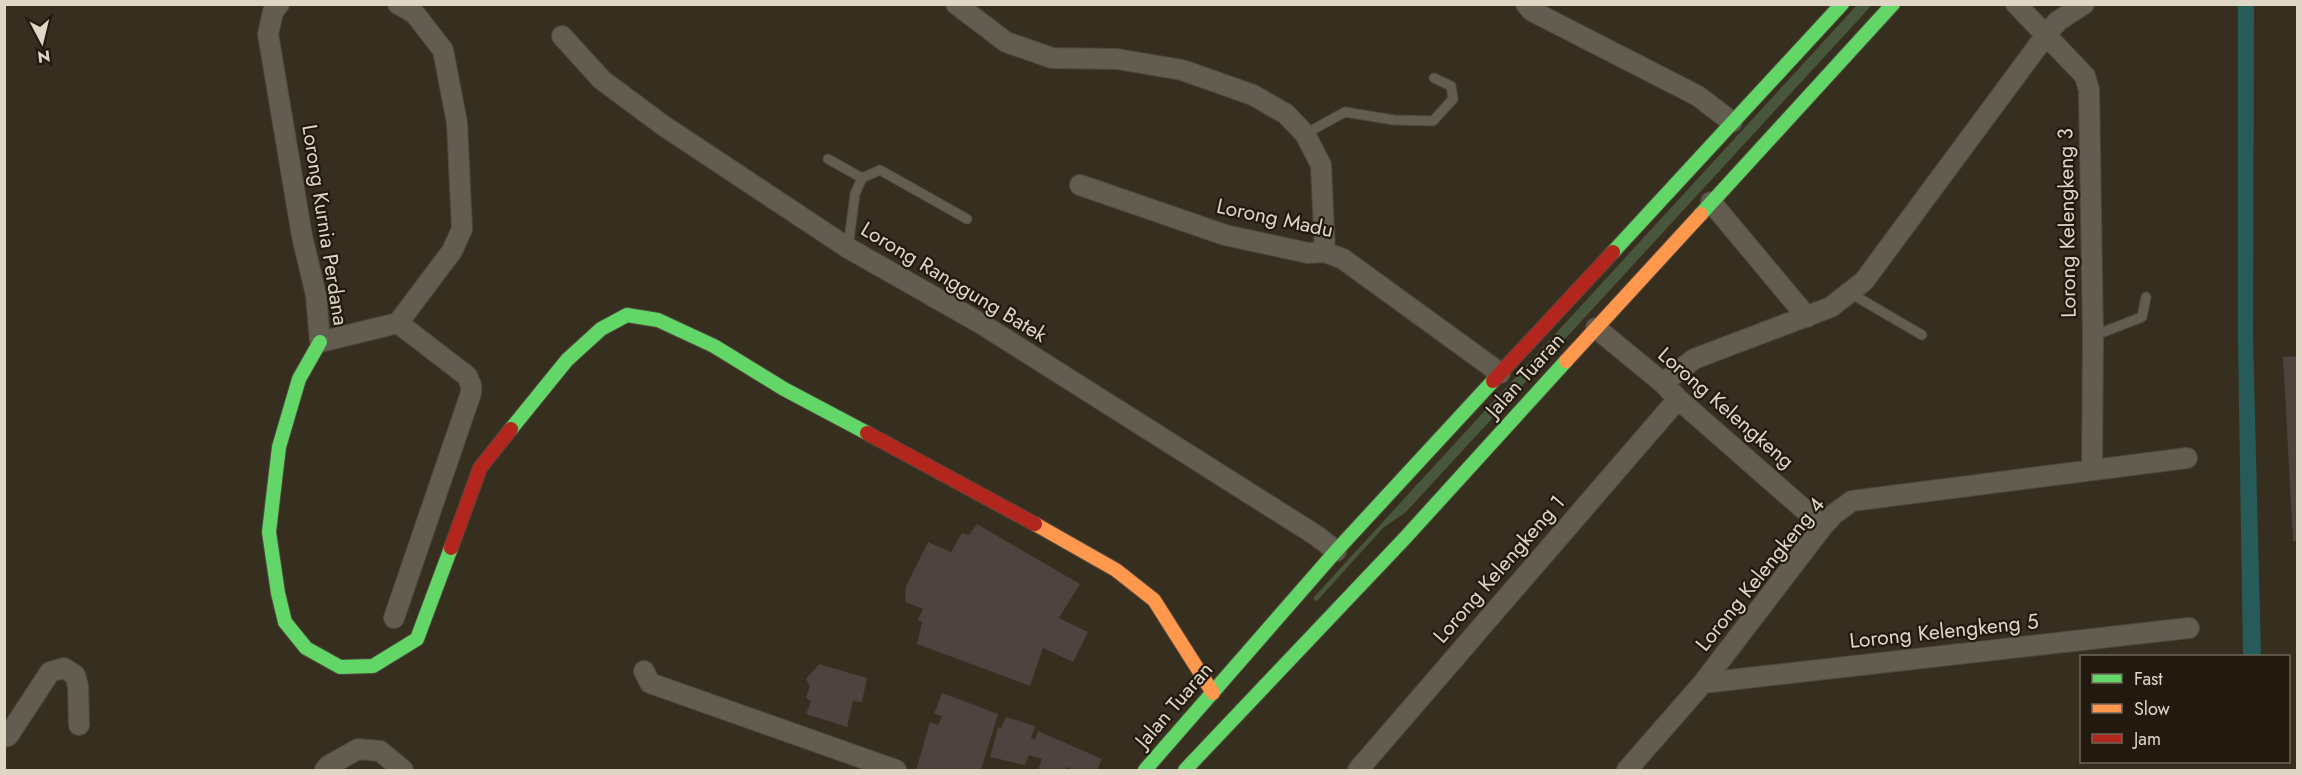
<svg xmlns="http://www.w3.org/2000/svg" width="2302" height="775" font-family="Jost,sans-serif">
	<style>
		.green { fill: #48573c }
		.water { fill: #275b59 }
		.building { fill: #4d433f }
		.lines { fill: none; stroke-linecap: round; stroke-linejoin: round }
		.lane-casing { stroke: #50483c; stroke-width: 11 }
		.street-casing { stroke: #50483c; stroke-width: 22 }
		.fast-casing { stroke: #50483c; stroke-width: 16 }
		.slow-casing { stroke: #50483c; stroke-width: 16 }
		.jam-casing { stroke: #50483c; stroke-width: 16 }
		.lane { stroke: #625c51; stroke-width: 9 }
		.street { stroke: #625c51; stroke-width: 20 }
		.fast { stroke: #63d668; stroke-width: 14 }
		.slow { stroke: #ff974d; stroke-width: 14 }
		.jam { stroke: #b3261e; stroke-width: 14 }
		.labels { text-anchor: middle; dominant-baseline: central; stroke-width: 4.5; stroke-linejoin: round; paint-order: stroke }
		.street-label { font-size: 21px; fill: #e0d6c6; stroke: #221a0e }
	</style>
	<rect width="100%" height="100%" fill="#362e1e"/>
	<path class="green" d="M1857,5H1872L1406,512L1383,528L1317,601L1314,600V597Z"/>
	<path class="water" d="M2254,5L2253,338L2261,656H2243L2238,343V5Z"/>
	<path class="building" d="M2298,356V541H2293L2283,357Z
		M977,524L1080,584L1059,618L1088,632L1073,662L1043,648L1030,686L917,644L922,622L918,620L923,609L905,602L906,586L928,542L951,552L962,533L969,535Z
		M819,664L867,678L862,702L853,701L847,727L806,714L811,701L806,698L810,686L806,679Z
		M942,693L998,714L981,770H916L930,722L938,725L942,716L934,714Z
		M1006,717L1035,726L1031,738L1035,740L1038,731L1102,759L1097,770H1075L1066,767L1065,770H1038L1042,759L1029,755L1025,765L990,757L998,727L1001,728Z"/>
	<g class="lines">
		<g class="lane-casing">
			<path id="lane" d="M1305,134L1345,112L1394,120L1433,121L1453,99L1451,86L1434,78
				M828,159L862,178
				M848,248L855,194L862,178L880,170L967,219
				M1850,293L1922,335
				M2093,336L2142,317L2146,297"/>
		</g>
		<g class="street-casing">
			<path id="street" d="M279,4L273,12L268,34L302,236L316,295L320,342L398,323L452,251L462,229L457,123L443,50L415,14L398,4
				M956,4L1006,42L1052,58L1117,59L1182,70L1253,95L1286,114L1305,134L1321,165L1325,252
				M1526,4L1532,11L1698,96L1732,122
				M2016,4L2085,76L2089,90L2093,336L2092,469
				M562,36L602,80L664,126L848,248L980,323L1317,536L1336,551
				M1080,185L1225,235L1308,253L1325,252L1343,259L1500,373
				M1711,202L1807,317
				M1596,328L1663,383L1678,399L1823,526
				M1663,383L1694,359L1831,307L1864,281L2046,35L2058,21L2084,4
				M394,618L471,393V385L467,376L398,323
				M644,671L650,683L896,770
				M1703,683L2189,628
				M4,737L8,736L50,672L64,668L75,675L78,686L79,725
				M325,770L328,766L358,749L380,751L403,770
				M1358,770L1678,399
				M1627,770L1703,683L1823,526L1834,514L1852,501L2187,458"/>
		</g>
		<g class="fast-casing">
			<path id="fast" d="M1701,214L1893,4
				M1613,252L1842,4
				M320,342L299,379L279,447L269,532L278,593L285,622L306,648L340,667L373,666L417,639L451,548
				M511,429L567,360L601,329L627,315L658,320L714,346L784,389L867,433
				M1145,770L1336,551L1493,381
				M1185,770L1405,538L1566,361"/>
		</g>
		<g class="slow-casing">
			<path id="slow" d="M1566,361L1701,214
				M1035,524L1116,570L1154,600L1213,693"/>
		</g>
		<g class="jam-casing">
			<path id="jam" d="M1493,381L1613,252
				M867,433L1035,524
				M451,548L480,468L511,429"/>
		</g>
		<use href="#lane" class="lane"/>
		<use href="#street" class="street"/>
		<use href="#fast" class="fast"/>
		<use href="#slow" class="slow"/>
		<use href="#jam" class="jam"/>
	</g>
	<g class="labels">
		<g class="street-label">
			<text transform="translate(1275 218) rotate(12)">Lorong Madu</text>
			<text transform="translate(2067 223) rotate(-91)">Lorong Kelengkeng 3</text>
			<text transform="translate(325 225) rotate(81)">Lorong Kurnia Perdana</text>
			<text transform="translate(954 282) rotate(31)">Lorong Ranggung Batek</text>
			<text transform="translate(1525 375) rotate(-48)">Jalan Tuaran</text>
			<text transform="translate(1726 408) rotate(41)">Lorong Kelengkeng</text>
			<text transform="translate(1499 569) rotate(-49)">Lorong Kelengkeng 1</text>
			<text transform="translate(1760 574) rotate(-51)">Lorong Kelengkeng 4</text>
			<text transform="translate(1944 631) rotate(-6)">Lorong Kelengkeng 5</text>
			<text transform="translate(1174 705) rotate(-49)">Jalan Tuaran</text>
		</g>
	</g>
	<rect width="2302" height="775" fill="none" stroke="#e0d6c6" stroke-width="12"/>
	<rect x="2080" y="655" width="210" height="108" fill="#221a0e" stroke="#6e6558" stroke-width="1.5"/>
	<rect x="2092" y="674" width="30" height="9" fill="#63d668" stroke="#6e6558" stroke-width="1.5"/>
	<text x="2134" y="685" font-size="18" fill="#e0d6c6">Fast</text>
	<rect x="2092" y="704" width="30" height="9" fill="#ff974d" stroke="#6e6558" stroke-width="1.5"/>
	<text x="2134" y="715" font-size="18" fill="#e0d6c6">Slow</text>
	<rect x="2092" y="734" width="30" height="9" fill="#b3261e" stroke="#6e6558" stroke-width="1.5"/>
	<text x="2134" y="745" font-size="18" fill="#e0d6c6">Jam</text>
	<g transform="translate(42 42) rotate(173)" stroke="#221a0e" stroke-width="4.5" paint-order="stroke">
	<path d="M0-4.5L10 22L0 15L-10 22Z" fill="#e0d6c6"/>
	<text y="-9" font-size="16" font-weight="bold" text-anchor="middle" fill="#e0d6c6">N</text>
	</g>
</svg>
